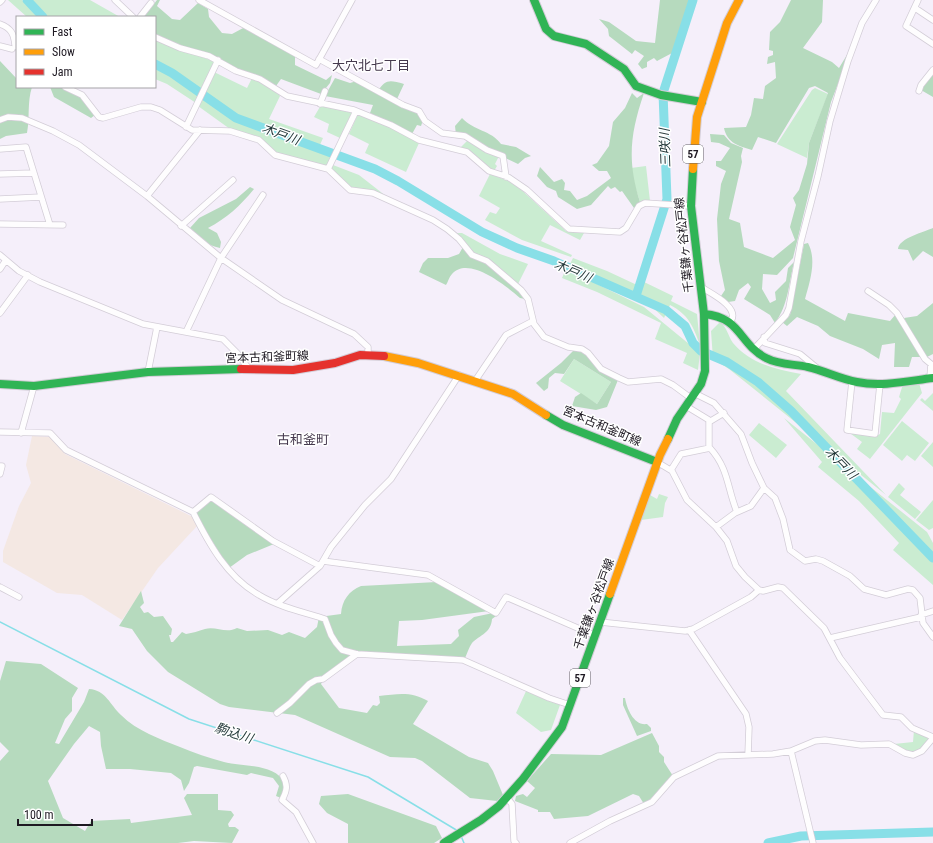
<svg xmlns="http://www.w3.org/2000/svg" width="933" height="843" font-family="'Roboto Condensed','Noto Sans JP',sans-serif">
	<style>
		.education { fill: #f4e8e3 }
		.green { fill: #caecd1 }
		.forest { fill: #b6dabe }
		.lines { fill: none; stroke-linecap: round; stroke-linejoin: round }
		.stream { stroke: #88dfe7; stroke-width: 1.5 }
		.river { stroke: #88dfe7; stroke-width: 9 }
		.street-casing { stroke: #d3cdd7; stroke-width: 7 }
		.fast-casing { stroke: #d3cdd7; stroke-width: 10 }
		.slow-casing { stroke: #d3cdd7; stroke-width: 10 }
		.jam-casing { stroke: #d3cdd7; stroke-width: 10 }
		.street { stroke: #fefdfe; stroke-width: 5.5 }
		.fast { stroke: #30b455; stroke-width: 8 }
		.slow { stroke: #ff9f0a; stroke-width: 8 }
		.jam { stroke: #e5322d; stroke-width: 8 }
		.labels { text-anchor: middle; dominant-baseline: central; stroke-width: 3; stroke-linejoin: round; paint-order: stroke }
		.shield { fill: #fff; stroke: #625e64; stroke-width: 1 }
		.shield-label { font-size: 11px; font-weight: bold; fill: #1e1922 }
		.street-label { font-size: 12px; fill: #1e1922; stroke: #fff }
		.neighbourhood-label { font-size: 13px; fill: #463a4e; stroke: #fff }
		.water-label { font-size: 13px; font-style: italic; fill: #1f3536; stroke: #fff }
	</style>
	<rect width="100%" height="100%" fill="#f5effa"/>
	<path class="education" d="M32,436L53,437L65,454L193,517L197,526L158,568L122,620L82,595L57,593L3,562V551L19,506L31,483L26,465Z"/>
	<path class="green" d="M8,0H22L38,17H27Z
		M30,0H90L120,17H46Z
		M155,39L215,62L201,91L173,70L155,61Z
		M155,66L172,75L199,95L196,103L167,84L155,79Z
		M214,72L247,88L252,78L275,89L280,96L269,119L323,138L319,147L236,116L203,94Z
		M815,88L828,94L809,143L807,158L777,144L812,90Z
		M202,97L235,119L333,155L326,167L275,153L262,142L230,129L198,106Z
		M321,105L353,111L340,138L327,132L329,124L314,117Z
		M358,114L390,126L419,143L406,172L365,153L369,144L349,134Z
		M468,140L499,156L495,164L497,166L494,171L460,148Z
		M333,165L359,175L391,200L351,188L331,169Z
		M646,166L650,201L640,202L633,180L631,168Z
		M490,174L514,183L566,231L584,233L580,240L550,225L541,241L572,255L571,257L522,240L485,220L490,212L496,214L500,208L479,196Z
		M456,233H462L500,254L528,264L518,284L481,256L473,252Z
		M573,258L607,271L637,285L633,296L569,266Z
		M566,269L644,307L700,353L698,370L683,363L687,353L655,339L661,323L597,292L562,278Z
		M642,281L673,296L671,301L697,314L700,345C693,326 688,314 670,305L664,318L647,302L636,298Z
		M720,322C727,327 728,336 733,343C751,364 775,369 801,374L786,391L886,495L729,369L713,359L711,331Z
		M574,359L611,382L597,404L560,381Z
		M919,383L922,393L870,459L857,449L862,442L847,431L876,436L880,434L882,412L894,413L901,399L899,397L903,384Z
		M933,393V411L920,400L922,398L925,401Z
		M784,418L927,532L933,543V585L893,550L899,543L859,501L818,467L822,462Z
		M902,421L929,443L915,461L907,455L902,461L883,445Z
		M759,423L787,445L776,458L749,435Z
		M933,442V467L921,456Z
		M899,483L905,489L900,495L921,512L915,519L888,497Z
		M659,494L668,497L665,503L663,517L641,520L650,495L657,499Z
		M933,500V528L929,530L916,520Z
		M527,689L560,705L551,730L541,732L516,713Z
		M914,730L930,738L927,745L912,754L894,744L913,742Z"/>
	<path class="forest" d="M157,0H160L157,6L172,19L180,20L198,3L208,9L209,17L222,33L232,34L245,27L295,54V65L326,80L332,75L330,83L321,94L281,79L276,86L260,77L237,70L220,60L179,46L155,35V17H144Z
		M660,0H691L674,52L657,61L654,58L647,62V67L642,69L638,64L644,56L635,50L632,54L609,36L608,29L599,19L609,22L636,41L655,43Z
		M791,0H823L822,22L803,48L832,62L839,68L853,45L831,102L793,258L777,275L763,274L762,289L770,303L776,300L775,292L786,281L788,268L794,262C789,283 788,306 775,323L770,315L744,299L751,287L748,283L739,290L735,301L728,302L721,296L725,290L719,261L717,219L721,184L726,171L716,166V161H721L730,148L719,143L711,142L710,134L724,135L731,143L743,148L741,156L742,162L729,219L740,223L744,247L773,258L795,240L790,227L796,205L793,198L799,190L807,164L809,143L828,93L815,86L809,88L776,143L758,137L752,150C739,146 727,143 724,128L746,127L751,115L754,98L763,99L765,86L776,78L775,62L767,64L768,57L773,55V51L769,50L770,32L780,22Z
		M0,61L17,79V87H32C27,102 30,118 27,133L6,136L0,139Z
		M933,73V97L921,90Z
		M335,78L350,83L357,81L377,92C386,79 389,80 404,84L397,99L418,112L423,120L421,126L417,125L412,134L370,113L373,105L325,96Z
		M50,87H62L82,96L95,115L91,118L54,97Z
		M632,93L637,98L644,93C630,134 627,161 640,202L634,208L622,191L620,192L615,187L611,189L608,186L591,205L577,209L558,197L556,191L547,187L537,176L540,167L554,182L562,179L565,183L564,190L570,191L577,200L587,196L611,178L607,171H599L592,165L597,163L609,146L613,122L625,108Z
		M462,118C474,131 491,130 501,144L516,147L531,156L525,158L518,164L456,135L455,126Z
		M250,187L254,189C240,206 227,218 208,228L217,233L221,242L220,248C207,245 199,239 190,228L199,218L236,199Z
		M933,228V257L923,251L913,261L908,250L898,249C899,238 924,232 933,228Z
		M808,243C817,260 810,281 805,299L845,321L848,313L890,321L896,314L922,357H912L909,367H894L895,343L882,345L879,359L863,349L830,336L818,326L797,317L787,326L782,322L790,315L804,244Z
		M463,247L515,286L525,299L520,298C507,287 469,255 452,274C449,277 448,282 446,285L419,272L423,263L428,258H448L459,254Z
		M933,303V354L925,358L904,318L917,316Z
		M574,350H581L618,380L607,407L596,410L572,406L575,397L581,393L597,404L611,382L574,359L564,374L555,373L549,378L548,388L544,391L536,383L561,363Z
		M212,499L274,544L247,555L229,568L195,514Z
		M437,582L489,611L422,620L399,621L397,646L451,644L459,636L458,630L474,617L498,612L496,616L492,619C491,633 480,635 472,643C469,647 467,654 465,658L357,653L323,680L321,684L339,708L367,713L373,705L377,706L380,703L379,696C398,694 411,691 428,701L413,724L469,757L488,763L493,771L503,795L497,801L470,798L422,761L415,758L390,757L295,715L229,707L220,704L168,672L147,651L132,629L119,626L141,591L144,603L140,607L144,613L148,612L154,617L163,616L172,629L171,635H169L171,642H173L182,632L186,634C193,633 198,631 205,629C216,626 226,634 237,628L247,631L268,630L282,635L289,632L305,638L317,627L319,617L341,614C342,600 349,591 361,586Z
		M6,661L41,664L78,688L72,698V711L65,719L55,743L59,744L84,702L89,689C106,690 110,705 121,715C137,731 160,739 180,747C194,753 209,758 224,762C243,767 274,763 285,783L281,798L276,796L279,786L273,778L251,773L247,775L197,766L194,767L189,783L184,791L181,780L171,773L130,769H106L101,746L100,732L89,726L74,744L48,781L63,818L85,831L91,821L130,819L131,823L192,815L184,798L187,794H218V810L231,811L234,815L228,824L229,827H235L239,830L232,843L194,841L178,843H0V761L9,751L0,742V681Z
		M623,698H625C627,709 634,726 647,724L651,728V731L637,736L623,705Z
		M652,733L659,746V752L664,757V762L673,776C663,785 654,798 644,804L639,796L633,794L588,816L554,819L550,812H538V810L515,801L516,796L523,794L527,797L535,788L527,781L551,754L601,755Z
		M348,794L436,826L442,838L434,843H348V824L327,813L319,804L321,796Z"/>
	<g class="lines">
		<path class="stream" d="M0,622L189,719L368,777L458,831
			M461,836L464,843"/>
		<path class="river" d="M27,0L43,17
			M155,64L172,73L236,118L375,169L398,181L482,232L517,248L554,261L666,310L685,326L693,343L701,351L727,362L758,382L791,411L933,558
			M636,296L667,199L663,93L693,0
			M768,843L801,836L933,832"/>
		<g class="street-casing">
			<path id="street" d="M115,0L133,17
				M199,0L316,65L352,0
				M918,0L906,26L933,44
				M0,2L2,0
				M915,8L933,20
				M140,17L151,3
				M0,24C11,28 14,34 15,45L17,47
				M155,37L180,48L209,56L236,71L260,79L287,96L354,110L391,125L419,140L467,152L489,171L508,177L527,190L569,229L620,232L626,228L639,206L645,203L691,206
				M0,46L12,49
				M319,59L403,105L419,111L425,121L442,133L465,136L487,150L503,156L506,177
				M65,87L82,95L99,117L103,118L141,107H151L160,110L192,130L230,131L259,140L275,155L328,169L350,190L373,193L433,220L447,229L459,239L472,255L487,261L521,290L528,299L534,324L544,337L568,347L582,349L588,353L601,369L619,378L628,382L661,379L673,385L692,399
				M919,91L921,85L933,70
				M320,104L325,91
				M0,120L8,117L22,118L53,131L79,145L147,196L221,258L282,300L354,334L368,347V354
				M186,127L218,60
				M0,149L26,147L50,225
				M328,169L356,111
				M0,174L34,173
				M147,196L200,130
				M0,199L41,197
				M0,224L63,225
				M181,226L233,180
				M0,255L19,271L40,282L143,324L223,339L237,353L249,369
				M0,269L6,260
				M701,287C710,293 740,307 731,321
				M868,291L889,305L897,313L925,359L931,364L930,378
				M0,313L28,275
				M186,332L221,258L263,195
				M764,337L765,343L800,354L817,368
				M754,349L786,315L789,308L801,241L818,176L830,121L848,61L862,23L876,0
				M148,372L157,327
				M475,381L506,335L533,321
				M852,381L847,430L875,434L880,384
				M696,394L714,403L741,434L752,463L764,488L775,498L783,519L790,550L805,561L816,559L823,561L850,576L864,589L886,595L908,589L913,590L920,598L923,623L933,637
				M686,406L709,420V448
				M709,422L724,413
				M0,432L50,433L66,450L193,512C209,544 227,577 259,595C279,607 303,612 325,619L331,635L336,643L342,650L357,654L463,660L549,698L570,705
				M21,433L34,386
				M657,462L672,471L687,500L716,527L727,541L736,566L745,577L759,590L763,591L778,587L783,588L824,628L840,658L883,715L901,717L912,728L933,737
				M0,466H2L0,474
				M671,470L681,454L710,448C729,469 727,488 737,512
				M193,512L211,497L273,541L320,566
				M716,527L735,513L751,506L764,488
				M323,561L428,575L496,613L506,597L596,636
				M0,587L19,597
				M278,603L320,566L331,547L365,505L391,479L459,375
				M921,615L933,611
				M600,622L685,631L693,629L751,597L759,590
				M689,630L746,714L749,727L748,755
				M830,638L921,617
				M277,713L290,703L309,684L316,680L323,679L357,654
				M791,751L813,843
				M283,776C288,785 287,791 282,800L296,812L313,843
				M507,798L512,804L514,841L516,843
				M570,843L610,821L652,802L674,777L718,756L773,754L791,751L815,741L825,740L861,745L889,744L905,753L913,755L922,751L933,738"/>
		</g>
		<g class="fast-casing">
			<path id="fast" d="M534,0L546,29L554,36L586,44L624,69L636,86L661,95L702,102
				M704,314C741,317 739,344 766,358C779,365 794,364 808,367C825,371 840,379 857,382C882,387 908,381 933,378
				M0,384L34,386L148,372L241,369
				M546,415L563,425L657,462
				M668,439L677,419L701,384L705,371L704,314L691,206L693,169
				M444,843L481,820L499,806L523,779L562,727L610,594"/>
		</g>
		<g class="slow-casing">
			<path id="slow" d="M693,169L697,117L727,23L739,0
				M384,356L418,363L513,394L546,415
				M610,594L660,455L668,439"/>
		</g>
		<g class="jam-casing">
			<path id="jam" d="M241,369L293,370L335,363L360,355L384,356"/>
		</g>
		<use href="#street" class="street"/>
		<use href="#fast" class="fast"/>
		<use href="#slow" class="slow"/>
		<use href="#jam" class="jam"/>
	</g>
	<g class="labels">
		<g class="shield">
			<rect x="683" y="145" width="20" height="18" rx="3"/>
			<rect x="570" y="669" width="20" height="18" rx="3"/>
		</g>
		<g class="shield-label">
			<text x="693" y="154">57</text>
			<text x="580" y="678">57</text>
		</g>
		<g class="street-label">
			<text transform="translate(684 245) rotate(-96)">千葉鎌ヶ谷松戸線</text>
			<text transform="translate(267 357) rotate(-2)">宮本古和釜町線</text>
			<text transform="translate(602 426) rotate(23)">宮本古和釜町線</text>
			<text transform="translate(594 604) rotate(-70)">千葉鎌ヶ谷松戸線</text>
		</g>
		<g class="neighbourhood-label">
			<text x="371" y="65">大穴北七丁目</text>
			<text x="303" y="439">古和釜町</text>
		</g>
		<g class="water-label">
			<text transform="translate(281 134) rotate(20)">木戸川</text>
			<text transform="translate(665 148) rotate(-92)">三咲川</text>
			<text transform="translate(573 271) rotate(23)">木戸川</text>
			<text transform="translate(841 463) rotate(46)">木戸川</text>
			<text transform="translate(234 733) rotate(18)">駒込川</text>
		</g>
	</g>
	<rect x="16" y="16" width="140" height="72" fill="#ffffff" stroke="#a5a3a7"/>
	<rect x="24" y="29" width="20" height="6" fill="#30b455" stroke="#a5a3a7"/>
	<text x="52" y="36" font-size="12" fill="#1e1922">Fast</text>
	<rect x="24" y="49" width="20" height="6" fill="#ff9f0a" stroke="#a5a3a7"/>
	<text x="52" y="56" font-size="12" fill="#1e1922">Slow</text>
	<rect x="24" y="69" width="20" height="6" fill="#e5322d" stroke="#a5a3a7"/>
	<text x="52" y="76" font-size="12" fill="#1e1922">Jam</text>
	<path d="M18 819v6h74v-6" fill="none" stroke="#1e1922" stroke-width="2"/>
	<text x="24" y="819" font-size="12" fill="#1e1922" stroke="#ffffff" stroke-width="3" paint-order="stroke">100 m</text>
</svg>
